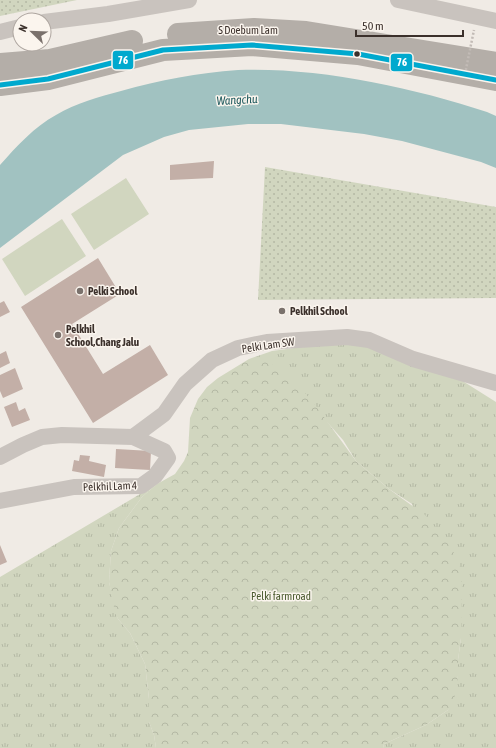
<svg xmlns="http://www.w3.org/2000/svg" width="496" height="748" font-family="'Asap Condensed',sans-serif">
	<style>
		.grass { fill: url(#grass-tufts) }
		.forest { fill: url(#forest-crowns) }
		.park { fill: url(#park-dots) }
		.garden { fill: #d1d6bf }
		.water { fill: #a1c2c1 }
		.building { fill: #c3afa7 }
		.lines { fill: none; stroke-linecap: round; stroke-linejoin: round }
		.minor { stroke: #c9c3be; stroke-width: 16 }
		.trunk { stroke: #b4aea8; stroke-width: 22 }
		.path-bridge { stroke: #c2bbb6; stroke-width: 2.5; stroke-dasharray: 2 2; stroke-linecap: butt }
		.bus-1-casing { stroke: #fbf5ee; stroke-width: 8 }
		.bus-1 { stroke: #00a9ce; stroke-width: 5 }
		.bus-dot { fill: #3b302b; stroke: #fbf5ee; stroke-width: 1.5 }
		.poi-dot { fill: #7a716c; stroke: #fbf5ee; stroke-width: 1.5 }
		.labels { text-anchor: middle; dominant-baseline: central; stroke-width: 3; stroke-linejoin: round; paint-order: stroke }
		.street-label { font-size: 11px; fill: #3b302b; stroke: #fbf5ee }
		.poi-label { font-size: 11px; font-weight: bold; fill: #3b302b; stroke: #fbf5ee; text-anchor: start }
		.park-label { font-size: 11px; fill: #4a5a2e; stroke: #fbf5ee }
		.water-label { font-size: 12px; font-style: italic; fill: #1f5a5e; stroke: #fbf5ee }
		.line-badge { stroke: #fbf5ee; stroke-width: 1.5 }
		.badge-label { font-size: 11px; text-anchor: middle; font-weight: bold; fill: #fff }
	</style>
	<defs>
		<pattern id="grass-tufts" width="24" height="20" patternUnits="userSpaceOnUse"><rect width="24" height="20" fill="#d1d6bf"/><path d="M3 7l-1-3M5 7V3M7 7l1-3M15 17l-1-3M17 17v-4M19 17l1-3" fill="none" stroke="#b4b8a4"/></pattern>
		<pattern id="forest-crowns" width="20" height="18" patternUnits="userSpaceOnUse"><rect width="20" height="18" fill="#d1d6bf"/><path d="M2 6a3 3 0 1 1 6 0M12 15a3 3 0 1 1 6 0" fill="none" stroke="#b4b8a4"/></pattern>
		<pattern id="park-dots" width="8" height="8" patternUnits="userSpaceOnUse"><rect width="8" height="8" fill="#d1d6bf"/><path d="M2 2h.1M6 6h.1" fill="none" stroke="#b4b8a4" stroke-width="1.8" stroke-linecap="round"/></pattern>
	</defs>
	<rect width="100%" height="100%" fill="#f0ebe5"/>
	<path class="grass" d="M354,340L442,368L496,402V748H383L384,744L426,725L448,710L458,676V660L461,638L412,504L389,489L356,461L343,440L327,422L249,359L272,351Z
		M157,484L142,497L119,528L111,551L109,582L118,619L130,633L145,664L149,699V722L154,735L156,748H0V577Z"/>
	<path class="forest" d="M249,359H263L285,371L313,402L356,461L389,489L425,515L450,546L459,562L462,578L461,638L458,660V676L454,701L448,710L426,725L384,744L383,748H156L154,735L149,722V699L145,664L130,633L118,619L115,612L109,582L111,551L119,528L142,497L157,484L175,474L184,461L188,452L190,418L198,399L207,387L218,378Z"/>
	<path class="park" d="M0,0H77L0,16Z
		M265,167L496,207V298L258,300Z"/>
	<path class="garden" d="M126,178L149,214L94,250L71,214Z
		M62,219L86,256L25,296L2,259Z"/>
	<path class="water" d="M238,70C318,67 411,87 487,112L496,116V168L481,162L402,141L364,134L281,124H248L189,130L164,137L123,155L0,248V165C17,146 34,127 56,115C76,103 99,97 121,91C160,80 198,73 238,70Z"/>
	<path class="building" d="M214,161L213,178L170,180V165Z
		M98,258L120,294L72,324L103,374L150,345L168,375L93,423L21,307Z
		M4,301L10,312L0,317V303Z
		M6,351L10,363L0,368V354Z
		M15,368L23,389L3,398L0,391V375Z
		M16,402L19,411L25,408L30,420L12,427L4,407Z
		M116,449L151,451L150,470L115,468Z
		M80,455L90,456L89,461L106,465L104,477L72,471L74,460L79,461Z
		M0,545L7,562L0,565Z"/>
	<g class="lines">
		<path class="minor" d="M398,0L496,21
			M44,22L108,14L189,0
			M0,32L20,27
			M0,457L23,445L42,437L62,435L133,437L164,414L185,384L212,360L238,348L267,342L347,337L369,340L413,359L496,383
			M0,501L74,487L141,486L155,476L168,458L164,451L133,437"/>
		<path class="trunk" d="M178,34L254,29L306,32L496,63
			M0,64L50,60L132,41
			M0,85L48,79L163,50L252,45L358,54L496,80"/>
		<path class="path-bridge" d="M465,74L474,30"/>
		<g class="bus-1-casing">
			<path id="bus-1" d="M0,85L48,79L163,50L252,45L358,54L496,80"/>
		</g>
		<use href="#bus-1" class="bus-1"/>
	</g>
	<circle class="bus-dot" cx="357" cy="54" r="3.5"/>
	<g class="poi-dot">
		<circle cx="80" cy="291" r="4"/>
		<circle cx="282" cy="311" r="4"/>
		<circle cx="58" cy="335" r="4"/>
	</g>
	<g class="labels">
		<g class="street-label">
			<text x="248" y="30">S Doebum Lam</text>
			<text transform="translate(268 345) rotate(-8)">Pelki Lam SW</text>
			<text transform="translate(110 486) rotate(-2)">Pelkhil Lam 4</text>
		</g>
		<g class="poi-label">
			<text x="88" y="291">Pelki School</text>
			<text x="290" y="311">Pelkhil School</text>
			<text x="66" y="329">Pelkhil<tspan x="66" dy="13">School,Chang Jalu</tspan></text>
		</g>
		<g class="park-label">
			<text x="281" y="596">Pelki farmroad</text>
		</g>
		<g class="water-label">
			<text transform="translate(237 100) rotate(-3)">Wangchu</text>
		</g>
	</g>
	<g class="line-badge">
		<rect x="112" y="50" width="22" height="20" rx="4" fill="#00a9ce"/>
		<rect x="390" y="53" width="23" height="19" rx="4" fill="#00a9ce"/>
	</g>
	<g class="badge-label">
		<text x="123" y="64">76</text>
		<text x="402" y="66">76</text>
	</g>
	<g transform="translate(32 32) rotate(293)"><circle r="19" fill="#fbf5ee" stroke="#aea6a0"/>
	<path d="M0-3L7 15L0 10L-7 15Z" fill="#7a716c"/>
	<text y="-6" font-size="11" font-weight="bold" text-anchor="middle" fill="#3b302b">N</text>
	</g>
	<path d="M356 30v6h107v-6" fill="none" stroke="#3b302b" stroke-width="2"/>
	<text x="362" y="30" font-size="12" fill="#3b302b" stroke="#fbf5ee" stroke-width="3" paint-order="stroke">50 m</text>
</svg>
